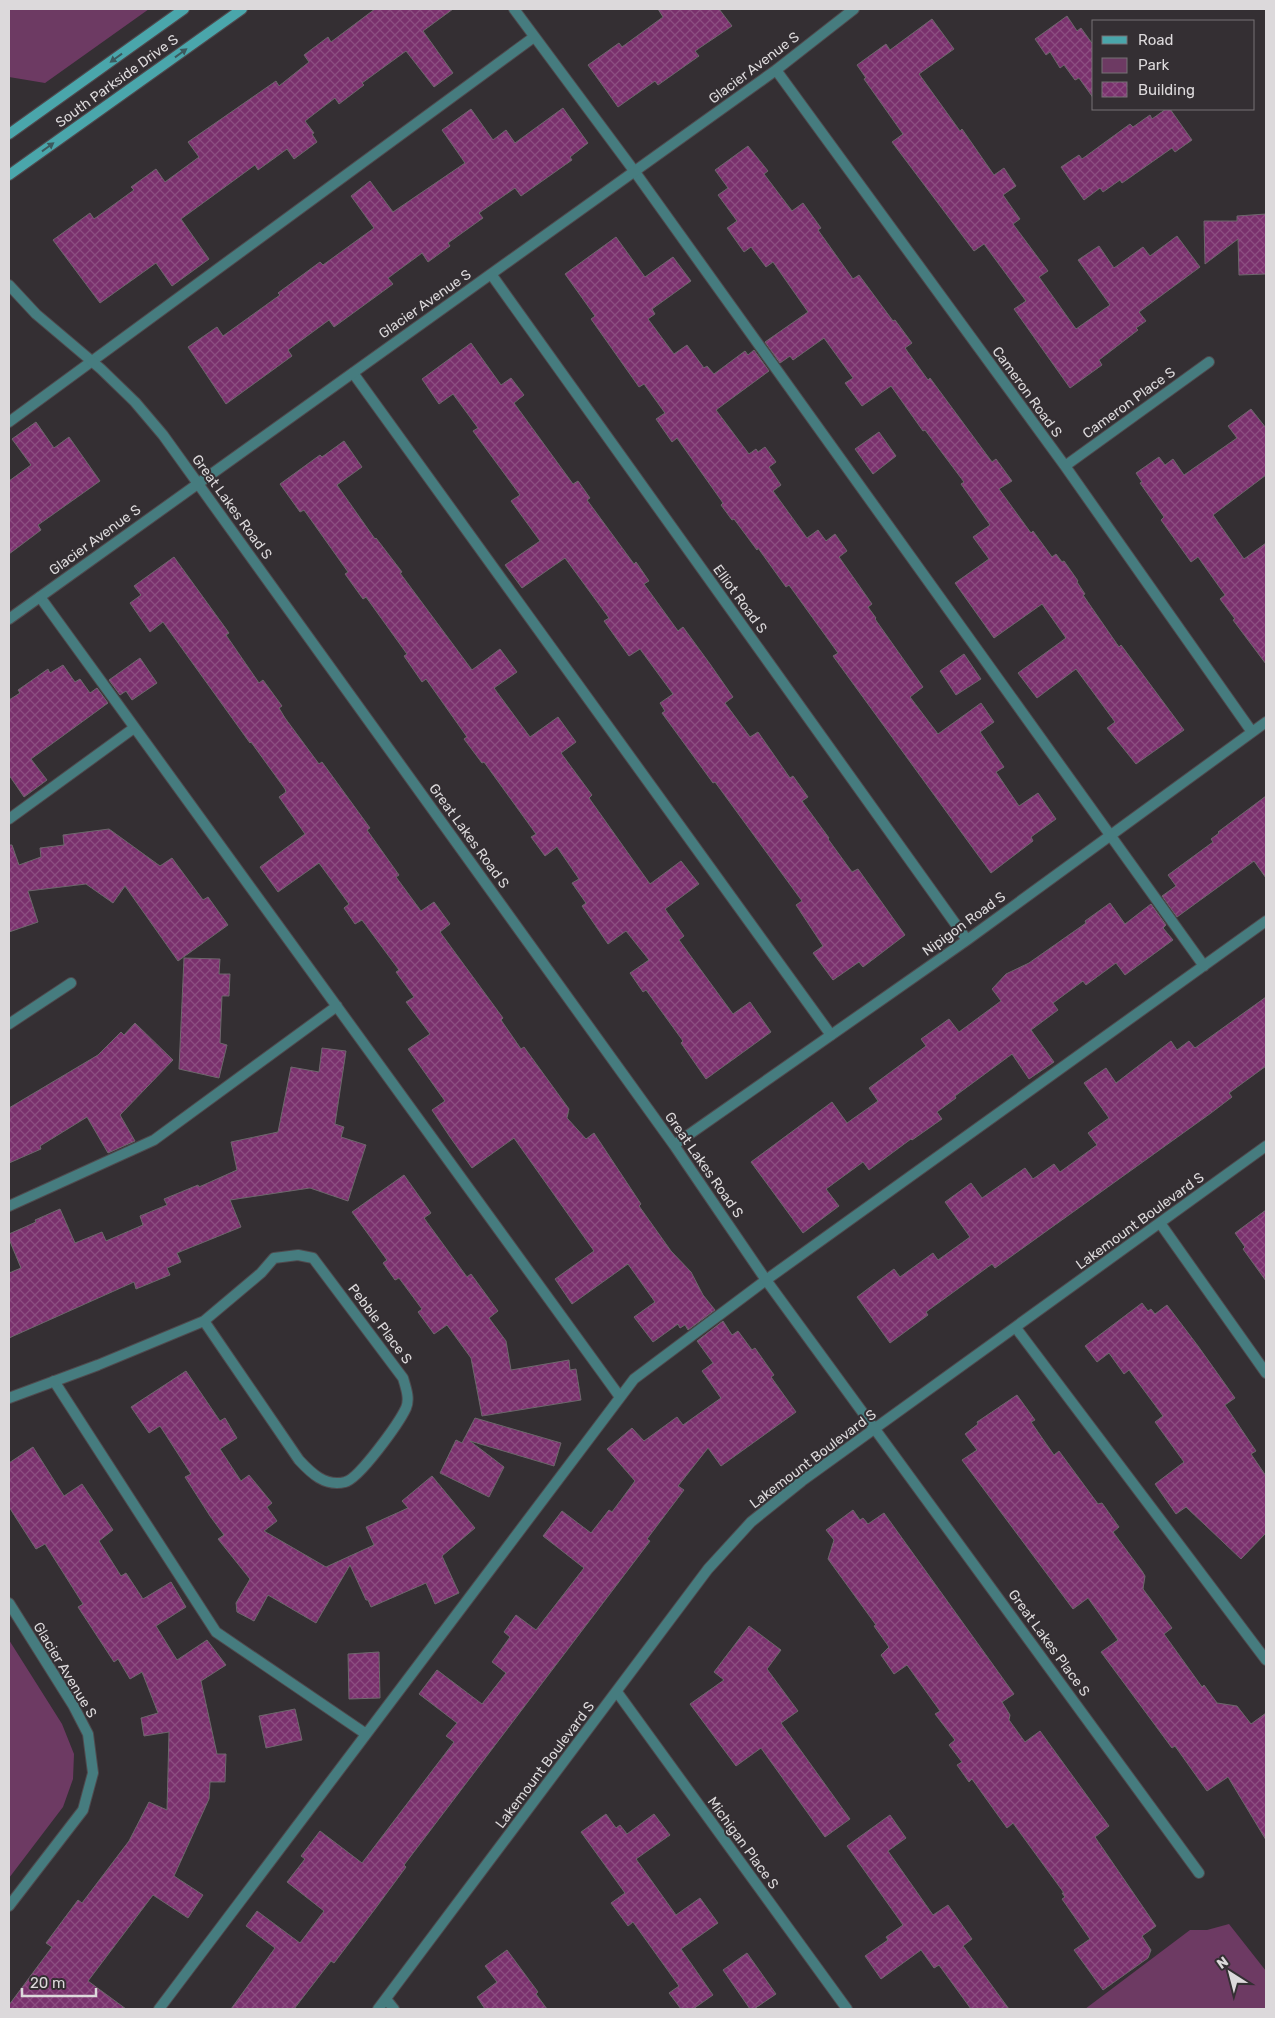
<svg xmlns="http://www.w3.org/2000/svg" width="1275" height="2018" font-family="Rubik,sans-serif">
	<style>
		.green { fill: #6d3a63 }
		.building { fill: url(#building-cross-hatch); stroke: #6d676c }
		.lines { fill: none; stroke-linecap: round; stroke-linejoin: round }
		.lane-casing { stroke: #4f4a4e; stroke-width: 12 }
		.street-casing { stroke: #4f4a4e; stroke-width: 12 }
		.secondary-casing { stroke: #4f4a4e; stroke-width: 12 }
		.lane { stroke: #467c7f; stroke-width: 10 }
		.street { stroke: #467c7f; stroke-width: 10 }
		.secondary { stroke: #4aa6ab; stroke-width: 10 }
		.oneway { fill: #3c595d }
		.labels { text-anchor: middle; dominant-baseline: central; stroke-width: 4; stroke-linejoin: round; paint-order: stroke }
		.street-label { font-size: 14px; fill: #dcd9db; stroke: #342f33 }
	</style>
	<defs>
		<pattern id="building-cross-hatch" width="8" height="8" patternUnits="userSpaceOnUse" patternTransform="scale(1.25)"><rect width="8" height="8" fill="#7a316d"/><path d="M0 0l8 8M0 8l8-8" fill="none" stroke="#8c4e81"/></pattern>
	</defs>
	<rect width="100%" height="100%" fill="#342f33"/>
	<path class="green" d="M9,9H149L45,83L9,77Z
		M9,1640L62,1724L74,1754L73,1779L63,1807L9,1878Z
		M1229,1924L1266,1971V2009H1085L1190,1930H1207Z"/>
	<path class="building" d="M375,9H453L423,31L453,73L434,87L406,51L362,83L364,85L339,104L335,98L305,121L314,133L312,134L317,142L294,159L287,149L258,170L255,165L181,219L209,259L172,286L156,263L100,303L53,240L90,213L94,219L134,190L131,187L156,169L165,182L199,157L188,142L276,81L279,86L309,62L304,55L328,37L331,42Z
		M658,9H719L732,26L695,51L699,56L658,85L655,81L618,107L588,65L619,43L622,47L663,17Z
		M1067,16L1077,31L1081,28L1094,46V99L1079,78L1075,80L1064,65L1060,68L1050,52L1046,55L1035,39Z
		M932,19L954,49L919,74L960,131L962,129L994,175L1004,168L1016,186L1003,195L1020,219L1013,224L1048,271L1039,277L1076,329L1110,305L1078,260L1099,246L1114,268L1143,247L1150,256L1177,236L1200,267L1139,312L1146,321L1136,328L1138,330L1099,360L1102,365L1070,388L1014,309L1026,301L984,244L974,251L892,142L903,134L864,79L866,78L857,65L886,44L890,50Z
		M563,108L588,143L570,157L572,160L521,196L515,188L479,213L483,218L448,243L450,246L428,262L422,253L388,278L393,284L334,327L329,320L288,350L292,356L226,404L188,347L217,327L223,336L280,295L278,293L320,262L323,265L374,228L351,196L370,181L393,212L465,163L442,130L471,109L493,140L506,130L515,143Z
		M1166,109H1170L1192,140L1175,152L1172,148L1122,183L1120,180L1103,192L1100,188L1084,200L1061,167L1079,155L1082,159L1130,124L1133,127L1150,115L1152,119Z
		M748,146L768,171L764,174L792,211L803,203L821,228L818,230L853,279L859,275L893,321L895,320L912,343L905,348L928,380L930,378L992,462L996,459L1012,481L999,489L1031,533L1033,531L1052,557L1056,554L1062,562L1064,561L1078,581L1077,582L1085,594L1083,595L1119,647L1121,645L1184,730L1136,764L1107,728L1115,722L1076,669L1037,698L1018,673L1066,638L1042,604L994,638L955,583L989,559L973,537L990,525L961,484L964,482L925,430L923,431L891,386L862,406L845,383L853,378L824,338L793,360L790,356L780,363L765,342L808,312L773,262L766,267L751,247L744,252L727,228L737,221L718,195L728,188L715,170Z
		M1266,214V274L1239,275L1238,239L1205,264L1204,221H1237V216Z
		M616,237L645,277L673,257L691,281L652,309L655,314L648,319L674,354L687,345L704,368L707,366L714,374L745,351L748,355L754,350L769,371L716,410L749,454L756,449L758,452L765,447L776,462L769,467L781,485L773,491L807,538L818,530L826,541L835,534L847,551L839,557L872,604L868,607L876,618L875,619L923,687L910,697L938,734L981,703L994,722L980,732L1004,767L996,772L1019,806L1038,793L1056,819L1031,837L1033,841L991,873L833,656L838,653L789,585L786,587L758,548L757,550L734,519L732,520L721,505L723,503L677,438L672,442L656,419L665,413L644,384L639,387L591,319L595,316L565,274Z
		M471,343L501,385L511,378L524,395L514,403L573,484L578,481L590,498L587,500L634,564L636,562L649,581L644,584L678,631L683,627L710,664L733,697L725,703L750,737L758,732L790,778L793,776L808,797L802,801L829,838L828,839L852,872L858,869L905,935L863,967L859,962L833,980L813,953L823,946L796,905L802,901L715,782L713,783L662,713L665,711L660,703L673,694L640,649L629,656L604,621L609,618L565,558L522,588L505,565L540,541L511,501L520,495L473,431L478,428L453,394L439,404L422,379Z
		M1251,409L1266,428V475L1213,515L1244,559L1266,543V664L1233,620L1235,619L1220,599L1225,595L1198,557L1191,562L1161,520L1164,517L1140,483L1142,482L1136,473L1159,457L1165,465L1173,459L1184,475L1237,438L1228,426Z
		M36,422L54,448L69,437L100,481L38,525L41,530L9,554V481L31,465L12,439Z
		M879,432L896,456L873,474L855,449Z
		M344,441L362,467L337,485L375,539L376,538L402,572L400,573L472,670L500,649L517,672L494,688L530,737L558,717L576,742L561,753L592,795L589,798L650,884L681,861L699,884L665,909L684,936L679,940L733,1014L750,1002L771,1032L706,1079L681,1043L683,1041L646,990L643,992L630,973L649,960L626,931L608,944L582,906L586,903L572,883L579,879L557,847L545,856L531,837L536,834L484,762L482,763L464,739L467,737L426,679L422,682L404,656L407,654L366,597L363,599L345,574L348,572L304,510L300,512L280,484L320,455L322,457Z
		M174,557L229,633L226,635L259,683L263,680L282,706L279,708L285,718L319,764L322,762L370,828L367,830L399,875L396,877L421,911L434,902L450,924L440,932L503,1018L501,1020L521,1049L524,1047L569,1109L567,1118L586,1139L594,1133L641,1204L639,1206L671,1251L691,1272L703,1295L715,1310L688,1330L685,1325L680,1328L678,1324L653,1342L634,1317L655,1302L628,1264L572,1304L555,1279L594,1251L514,1138L472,1168L450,1137L432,1110L445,1101L408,1049L430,1034L406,1002L414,997L396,972L399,970L362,920L355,924L344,908L349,904L319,863L278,892L260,867L305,834L279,797L286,792L285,789L251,742L250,743L163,622L150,632L130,603L141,595L134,586Z
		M964,654L981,679L956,695L940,671Z
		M140,658L157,683L132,700L126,691L120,695L109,680Z
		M63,665L75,682L80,679L90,693L97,688L108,703L31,759L47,780L24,797L9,775V700L20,693L18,690L48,669L50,673Z
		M1266,796V878L1254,861L1177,917L1162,896L1176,886L1168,875L1213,842L1211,839L1219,833L1218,832Z
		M109,829L160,866L172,858L203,900L208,897L228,925L178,961L125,886L113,903L86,884L28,891L38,922L9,932V845H12L19,865L41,857L40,848L64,845L63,835Z
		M1110,903L1125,924L1151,904L1166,925L1163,928L1173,940L1125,975L1116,963L1086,985L1083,981L1053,1003L1058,1010L1031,1030L1054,1062L1029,1079L1012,1054L955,1096L956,1098L937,1112L942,1119L912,1140L911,1139L869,1170L863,1162L826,1189L839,1206L803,1233L751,1162L832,1102L847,1123L878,1101L869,1088L926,1046L921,1039L949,1019L959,1032L1001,1001L992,989L1006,974L1029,963L1086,923L1085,921Z
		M184,958L220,959L219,974H230L229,996H222L220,1043L227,1045L219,1078L179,1069Z
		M1266,997V1066L1229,1093L1232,1097L1211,1113L995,1268L992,1264L926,1312L928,1315L890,1343L857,1297L894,1269L900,1277L933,1253L938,1260L970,1237L945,1202L971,1183L982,1198L1025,1168L1033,1179L1054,1164L1060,1172L1097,1145L1088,1133L1109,1118L1084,1083L1106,1068L1116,1083L1171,1041L1177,1050L1189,1041L1195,1048Z
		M135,1023L173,1060L120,1115L135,1141L108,1153L87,1117L40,1146L41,1149L9,1163V1108L98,1055L121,1032L124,1035Z
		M322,1048L346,1051L335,1124L344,1127L341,1137L366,1145L348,1201L310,1188L230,1200L241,1227L177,1253L181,1262L167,1268L170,1275L136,1289L134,1282L9,1338V1273L21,1268L9,1239V1234L36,1222L35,1220L60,1209L75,1243L102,1232L106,1241L143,1225L140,1216L167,1205L164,1199L198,1185L199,1187L237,1170L231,1142L278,1132L291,1067L319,1072Z
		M404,1175L431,1213L424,1218L467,1277L471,1274L498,1311L489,1318L506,1341L511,1370L569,1360L570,1370L576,1369L581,1400L482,1416L471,1358L447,1325L434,1334L418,1312L422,1309L399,1278L395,1280L383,1263L387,1260L352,1212Z
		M1266,1210V1281L1243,1249L1245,1247L1235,1233Z
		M1142,1303L1148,1311L1151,1309L1155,1314L1167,1305L1198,1346L1235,1398L1225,1405L1256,1451L1251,1454L1266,1476V1533L1241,1559L1186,1507L1176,1514L1155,1484L1184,1462L1155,1422L1163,1416L1129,1370L1124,1374L1109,1353L1097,1362L1085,1346Z
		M723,1321L732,1335L738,1331L752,1350L755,1348L774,1375L771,1377L796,1412L721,1466L708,1448L678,1486L684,1490L647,1539L650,1541L404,1865L406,1867L375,1909L334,1963L331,1961L294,2009H231L275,1948L246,1926L257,1911L300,1943L324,1911L287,1882L305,1859L301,1856L320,1831L362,1863L454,1742L446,1736L457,1723L419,1694L437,1670L482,1704L506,1673L492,1662L510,1637L504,1632L516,1615L536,1630L584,1568L543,1536L562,1511L591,1533L609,1510L612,1512L635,1481L607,1449L632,1428L644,1441L677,1417L683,1425L721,1398L702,1371L713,1363L697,1341Z
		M186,1371L220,1421L225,1418L237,1438L220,1449L241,1481L249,1475L272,1503L267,1507L277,1521L264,1531L326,1567L374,1545L366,1527L408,1508L402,1501L432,1476L475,1528L442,1556L459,1593L435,1604L426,1583L371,1607L368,1600H366L350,1565L316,1623L268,1595L254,1621L237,1612L236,1603L250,1579L218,1539L224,1535L210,1516L185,1477L191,1474L160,1426L149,1433L131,1407Z
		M1017,1395L1035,1420L1031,1422L1054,1455L1059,1451L1098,1504L1102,1503L1119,1527L1113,1532L1142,1571L1145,1576L1143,1589L1172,1628L1164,1634L1202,1687L1204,1685L1217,1703L1237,1706L1251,1724L1266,1713V1840L1228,1777L1207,1791L1175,1746L1172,1748L1101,1652L1118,1640L1088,1598L1073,1609L962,1460L977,1450L965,1434L978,1424L977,1422Z
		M475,1418L561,1443L554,1466L470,1441L504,1467L489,1497L440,1473L456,1440L462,1443Z
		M33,1447L64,1496L82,1484L113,1530L99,1541L121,1576L126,1573L143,1599L171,1582L186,1607L156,1626L177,1660L207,1640L226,1665L201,1681L217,1754H226L225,1782H210L209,1799L174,1876L203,1895L188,1918L153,1895L88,1981L126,2009H9V2005L52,1947L46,1943L78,1900L82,1903L129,1841L149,1802L167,1810L169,1732L144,1736L141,1718L158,1713L142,1672L130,1679L118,1659L114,1662L78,1607L83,1604L45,1544L36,1549L9,1507V1463Z
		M853,1510L860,1520L863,1518L868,1524L884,1513L1014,1694L1002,1702L1010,1715L1009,1720L1025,1742L1040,1731L1109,1826L1095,1837L1156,1926L1142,1936L1151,1950L1148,1958L1103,1990L1074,1950L1090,1939L1062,1899L1065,1897L1062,1893H1064L1013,1823L1007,1828L972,1779L969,1782L957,1765L962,1762L949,1745L955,1740L935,1714L940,1711L907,1665L894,1674L881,1655L889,1647L874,1626L876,1625L828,1559L834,1540L826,1530Z
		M749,1626L781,1650L767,1669L798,1711L781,1723L850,1819L825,1837L761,1748L736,1766L690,1704L724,1680L714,1672Z
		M379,1652L380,1698L349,1699L348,1654Z
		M295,1709L302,1740L266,1748L259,1716Z
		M606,1814L616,1828L620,1825L627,1834L654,1814L670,1835L636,1859L676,1915L700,1898L718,1923L681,1949L713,1995L693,2009H681L669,1993L679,1986L633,1922L628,1926L611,1903L625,1893L581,1832Z
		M890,1815L906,1838L888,1851L933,1915L948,1905L972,1939L963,1946L1009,2009H971L939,1965L934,1968L921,1950L881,1979L865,1956L888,1940L886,1937L903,1925L847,1846Z
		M507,1950L538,1992L536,1994L547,2009H485L477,1997L497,1982L485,1966Z
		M747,1953L776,1994L754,2009H750L723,1970Z"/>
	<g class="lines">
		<g class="lane-casing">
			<path id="lane" d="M514,9L635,172L1204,966
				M353,373L831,1035
				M9,422L534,37
				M40,597L620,1397
				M9,819L134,728
				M9,1206L154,1140L337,1006
				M1016,1328L1266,1660
				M54,1381L216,1632L366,1734
				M159,2009L634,1379L766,1280L1266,921"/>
		</g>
		<g class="street-casing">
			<path id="street" d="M776,70L1065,466L1252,732
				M491,274L967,940
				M9,285L36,314L101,369L135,402L163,435L674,1145L766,1280L1199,1873
				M1065,466L1209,362
				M9,619L776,70L854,9
				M9,1024L71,983
				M674,1145L967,940L1266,722
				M1160,1223L1266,1373
				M9,1398L98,1365L204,1321L261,1273L274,1258L298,1255L313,1258L403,1378C406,1388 410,1399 406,1408C399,1423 359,1479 345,1482C325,1487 311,1473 299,1460L204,1321
				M9,1603L73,1705L88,1734L93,1773L83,1810L9,1906
				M617,1692L847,2009
				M386,1999L394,2009
				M378,2009L708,1569L751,1522L802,1481L1266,1146"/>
		</g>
		<g class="secondary-casing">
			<path id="secondary" d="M9,134L184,9
				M9,175L242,9"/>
		</g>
		<use href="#lane" class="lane"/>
		<use href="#street" class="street"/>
		<use href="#secondary" class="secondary"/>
	</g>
	<defs><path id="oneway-solid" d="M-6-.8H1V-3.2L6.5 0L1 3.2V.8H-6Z" transform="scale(1.25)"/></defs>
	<g class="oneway">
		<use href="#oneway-solid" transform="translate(181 53) rotate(-36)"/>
		<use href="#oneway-solid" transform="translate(116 58) rotate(144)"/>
		<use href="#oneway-solid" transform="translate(48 147) rotate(-36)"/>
	</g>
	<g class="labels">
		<g class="street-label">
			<text transform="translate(754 68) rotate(-37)">Glacier Avenue S</text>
			<text transform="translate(117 81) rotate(-36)">South Parkside Drive S</text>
			<text transform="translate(425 304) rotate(-35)">Glacier Avenue S</text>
			<text transform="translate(1027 392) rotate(54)">Cameron Road S</text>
			<text transform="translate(1129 403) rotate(-36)">Cameron Place S</text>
			<text transform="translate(232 507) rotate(54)">Great Lakes Road S</text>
			<text transform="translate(95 540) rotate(-36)">Glacier Avenue S</text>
			<text transform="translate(740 599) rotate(54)">Elliot Road S</text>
			<text transform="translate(469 836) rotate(54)">Great Lakes Road S</text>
			<text transform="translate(964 924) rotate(-36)">Nipigon Road S</text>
			<text transform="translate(704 1165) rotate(55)">Great Lakes Road S</text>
			<text transform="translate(1140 1221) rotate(-36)">Lakemount Boulevard S</text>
			<text transform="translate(380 1324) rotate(53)">Pebble Place S</text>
			<text transform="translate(813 1459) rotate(-37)">Lakemount Boulevard S</text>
			<text transform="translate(1049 1643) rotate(54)">Great Lakes Place S</text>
			<text transform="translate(65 1670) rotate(59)">Glacier Avenue S</text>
			<text transform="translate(545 1765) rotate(-53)">Lakemount Boulevard S</text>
			<text transform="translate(743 1843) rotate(54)">Michigan Place S</text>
		</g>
	</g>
	<rect width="1275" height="2018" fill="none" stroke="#dcd9db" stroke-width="20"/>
	<rect x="1092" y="20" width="162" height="90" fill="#342f33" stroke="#777376"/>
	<rect x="1102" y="36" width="25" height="8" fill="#4aa6ab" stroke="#777376"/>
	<text x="1138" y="45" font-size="15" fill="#dcd9db">Road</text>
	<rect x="1102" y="58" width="25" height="15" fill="#6d3a63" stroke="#777376"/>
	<text x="1138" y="70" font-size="15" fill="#dcd9db">Park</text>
	<rect x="1102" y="82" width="25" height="15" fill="url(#building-cross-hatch)" stroke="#777376"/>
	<text x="1138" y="95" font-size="15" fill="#dcd9db">Building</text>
	<g transform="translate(1230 1973) rotate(324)" stroke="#342f33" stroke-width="4" paint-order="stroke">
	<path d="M0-4L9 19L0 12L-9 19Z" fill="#dcd9db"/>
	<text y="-8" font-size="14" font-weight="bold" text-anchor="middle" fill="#dcd9db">N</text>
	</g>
	<path d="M22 1988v8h74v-8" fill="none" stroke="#dcd9db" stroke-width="2.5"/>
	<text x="30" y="1988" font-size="15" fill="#dcd9db" stroke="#342f33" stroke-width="4" paint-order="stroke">20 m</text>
</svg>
